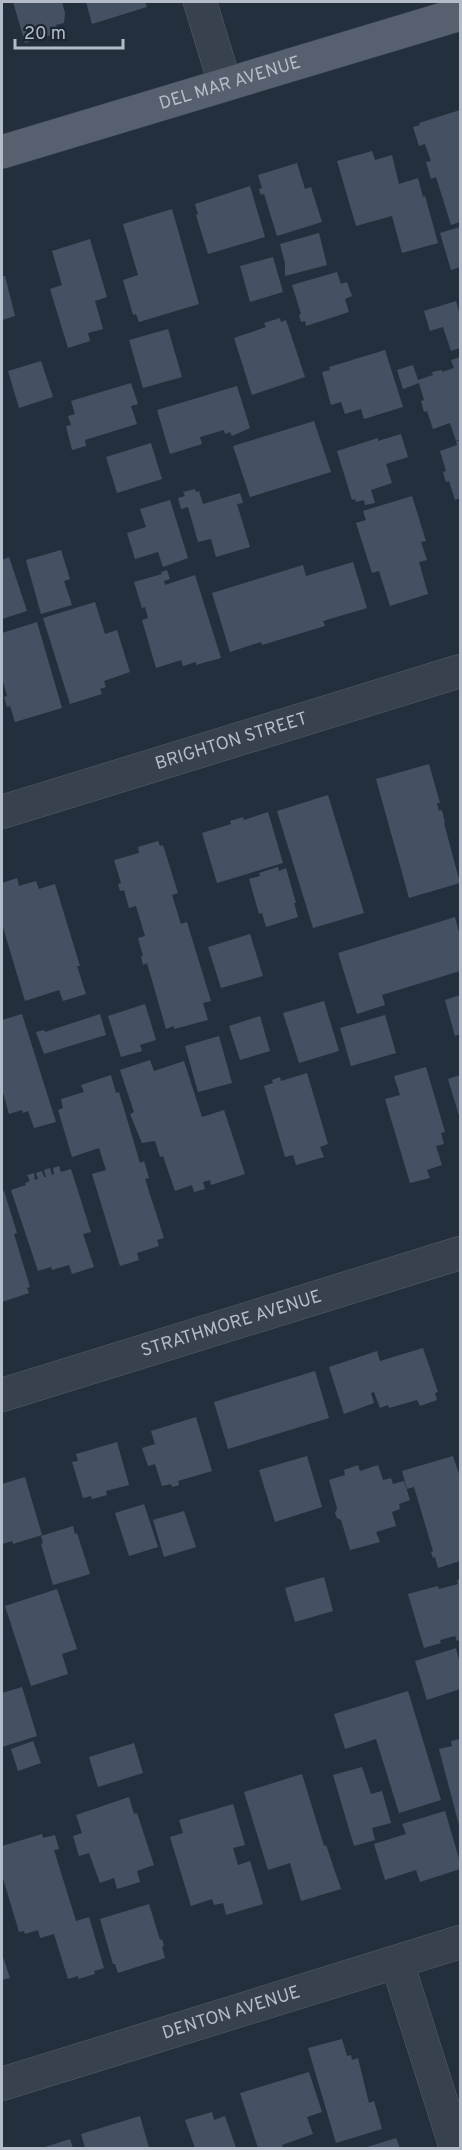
<svg xmlns="http://www.w3.org/2000/svg" width="462" height="2150" font-family="Overpass,sans-serif">
	<style>
		.building { fill: #455162 }
		.lines { fill: none; stroke-linecap: round; stroke-linejoin: round }
		.minor-casing { stroke: #565f6c; stroke-width: 34 }
		.major-casing { stroke: #414a57; stroke-width: 34 }
		.minor { stroke: #38414e; stroke-width: 33 }
		.major { stroke: #56606e; stroke-width: 33 }
		.labels { text-anchor: middle; dominant-baseline: central; stroke-width: 5; stroke-linejoin: round; paint-order: stroke }
		.street-label { font-size: 18px; fill: #b4bcc9; stroke: #1d2633 }
	</style>
	<rect width="100%" height="100%" fill="#242f3e"/>
	<path class="building" d="M13,2H62L65,13L64,23L56,25L58,33L25,43Z
		M86,2H145L147,7L92,24Z
		M460,110V222L451,225L436,177L431,179L426,162L431,161L425,144L419,146L413,127L420,125L419,123Z
		M372,151L375,160L392,155L399,184L418,178L423,197L425,196L438,243L402,253L392,216L356,226L337,161Z
		M297,163L305,189L311,187L322,222L277,236L264,194L261,195L259,189L262,188L258,175Z
		M250,186L265,237L208,254L196,215L198,214L195,204Z
		M172,209L199,304L139,322L136,314L133,315L123,280L138,275L123,224Z
		M460,227V267L451,270L440,233Z
		M319,233L327,265L285,276V263L280,244Z
		M90,239L107,297L95,301L103,329L88,333L90,341L68,348L50,289L62,285L52,251Z
		M273,257L283,292L250,302L240,266Z
		M337,272L341,284L347,282L352,296L345,299L349,312L306,326L305,321L301,322L299,315L301,314L292,285Z
		M2,276H5L15,316L2,320Z
		M456,301L460,315V348L451,351L443,327L430,331L424,311Z
		M280,318L281,322L286,320L305,377L252,395L234,338L266,327L264,323Z
		M168,329L182,377L143,388L129,340Z
		M385,350L403,407L364,419L361,409L345,414L341,402L331,405L322,372L330,370L329,367Z
		M460,357V439L456,441L450,423L433,429L427,411L424,412L421,401L424,400L419,383L403,389L397,370L413,365L418,380L433,375L432,372L442,370V372L454,368L451,360Z
		M41,361L53,397L19,408L8,371Z
		M131,383L138,404L131,406L137,424L85,440L86,446L72,450L66,426L71,425L68,416L75,414L71,401Z
		M237,386L250,428L232,436L230,432L225,434L224,430L200,437L202,444L170,454L157,410Z
		M314,421L331,472L250,497L233,446Z
		M401,434L408,457L386,464L392,483L371,490L375,503L365,505L364,500L356,502L355,499L352,500L337,451L378,438V441Z
		M460,440V498L455,500L449,481L446,482L443,472L446,471L440,451L457,445L456,442Z
		M151,443L162,479L117,493L106,457Z
		M195,489L196,492L199,491L203,504L240,493L243,503L237,504L250,547L216,557L211,539L198,542L188,507L181,509L178,498L185,496L183,492Z
		M412,496L426,541L421,542L427,560L419,562L428,594L390,606L379,571L372,573L356,523L366,520L363,511Z
		M170,500L188,558L163,567L158,552L135,559L127,533L146,527L140,509Z
		M61,550L70,579L64,581L72,605L41,614L26,560Z
		M9,557L27,611L2,619V560Z
		M353,562L367,608L323,621L325,626L262,645L261,642L230,652L212,593L303,565L306,576Z
		M167,570L170,579L164,581L165,585L195,575L221,658L196,665V662L183,666L181,660L156,668L142,620L148,618L145,607L142,608L134,582L162,574L161,572Z
		M95,602L105,634L117,630L130,672L104,681L106,687L100,689L102,694L70,704L43,618Z
		M37,622L62,708L15,722L10,706L7,707L4,697L7,696L2,678V633Z
		M429,764L440,803H437L439,811L442,810L445,823H444L460,883L409,898L376,779Z
		M328,795L364,913L313,928L277,811Z
		M268,812L283,863L217,883L202,833L231,824L230,821L243,817L244,820Z
		M158,841L160,846L163,845L178,893L172,895L181,924L187,922L211,1001L203,1003L208,1020L174,1029V1026L166,1029L147,963L143,965L141,956H143L138,938L145,936L136,906L129,908L124,890L120,891L118,884L121,883L114,860L139,853L138,847Z
		M278,867L279,871L286,868L296,903H294L298,917L266,927L262,913L259,914L249,879L260,876L259,873Z
		M17,878L19,886L36,881L39,889L55,884L80,966H77L86,994L63,1001L59,990L25,1001L2,924V883Z
		M455,917L460,936V971L382,995L385,1005L357,1014L338,953Z
		M250,934L263,976L221,988L208,947Z
		M460,995V1034L455,1036L445,1000Z
		M324,1001L339,1051L299,1063L283,1013Z
		M145,1004L156,1040L140,1045L142,1051L121,1057L108,1016Z
		M22,1014L56,1122L34,1128L28,1111L23,1113L22,1110L9,1114L2,1089V1020Z
		M100,1014L106,1035L44,1054L36,1032L44,1030L45,1032Z
		M385,1015L396,1053L351,1066L340,1028Z
		M260,1016L270,1051L240,1060L229,1026Z
		M219,1036L232,1083L198,1092L185,1046Z
		M150,1060L154,1071L184,1061L202,1117L224,1110L245,1174L211,1185L210,1180L203,1182L205,1189L194,1192L192,1185L175,1191L163,1156L160,1157L155,1141L142,1143L130,1114L134,1112L120,1070Z
		M426,1067L445,1132L441,1133L444,1144L436,1146L442,1165L427,1170L430,1178L410,1183L385,1099L400,1095L394,1076Z
		M307,1073L328,1144L320,1147L324,1157L296,1165L293,1155L285,1157L264,1086L273,1083L272,1080L280,1077L281,1081Z
		M111,1075L116,1093L119,1092L140,1163L144,1161L149,1178L145,1179L164,1238L157,1240L159,1246L137,1253L139,1260L120,1266L92,1174L106,1170L99,1148L72,1157L58,1110L63,1108L61,1099L84,1092L81,1085Z
		M460,1075V1119L448,1079Z
		M59,1166L61,1172L71,1169L91,1232L83,1234L94,1267L72,1274L69,1265L52,1270L51,1267L38,1271L11,1190L26,1185L25,1183L30,1181L27,1175L34,1173L35,1180L38,1179L36,1173L42,1171L44,1177H46L44,1170L50,1168L52,1175L54,1174L53,1168Z
		M4,1191L17,1233L14,1234L30,1287L27,1288L29,1293L2,1302V1192Z
		M423,1348L438,1392L435,1393L437,1400L420,1406L417,1400L389,1408L388,1405L380,1408L374,1392L371,1393L374,1403L344,1414L329,1367L377,1351L380,1361Z
		M315,1371L329,1418L228,1449L214,1402Z
		M196,1417L212,1471L178,1481L179,1485L172,1487L171,1484L162,1486L155,1464L148,1466L142,1448L155,1444L151,1431Z
		M117,1442L129,1485L106,1491L107,1495L92,1499L91,1496L83,1498L72,1462L78,1461L76,1454Z
		M307,1456L322,1507L275,1522L259,1470Z
		M453,1456L460,1477V1561L438,1568L435,1557L433,1558L431,1552L433,1551L414,1487L407,1489L402,1471Z
		M358,1465L360,1471L378,1465L383,1480L391,1478L393,1484L404,1481L410,1500L399,1504L400,1509L392,1512L396,1526L376,1532L380,1542L350,1550L341,1520L337,1518L335,1513L337,1508L329,1480L345,1475L344,1470Z
		M25,1477L42,1535L13,1544L12,1541L2,1544V1484Z
		M144,1504L158,1547L129,1556L115,1513Z
		M184,1511L196,1547L164,1557L153,1520Z
		M73,1526L75,1534L77,1533L90,1574L53,1585L41,1544L43,1543L41,1536Z
		M324,1577L333,1611L295,1622L285,1588Z
		M460,1579V1640L457,1641L455,1636L440,1640L441,1643L424,1648L408,1594L438,1586L439,1589L458,1584L457,1580Z
		M57,1589L77,1649L62,1654L68,1674L31,1686L5,1606Z
		M456,1648L460,1664V1689L427,1700L415,1661Z
		M22,1687L37,1736L2,1747V1693Z
		M408,1691L441,1800L399,1813L376,1739L345,1749L334,1714Z
		M460,1739V1829L439,1749L452,1746L451,1741Z
		M33,1741L41,1763L18,1771L11,1749Z
		M134,1743L143,1773L98,1787L89,1757Z
		M362,1767L371,1794L382,1791L391,1823L372,1828L375,1840L354,1846L333,1775Z
		M302,1774L324,1846L326,1845L341,1889L301,1901L290,1863L268,1870L244,1792Z
		M129,1797L134,1814L137,1813L154,1865L137,1871L140,1882L117,1889L114,1878L100,1883L89,1853L79,1856L73,1836L82,1833L76,1815Z
		M233,1804L245,1845L233,1848L238,1865L250,1861L263,1904L226,1915L223,1903L214,1905L212,1899L191,1906L170,1837L183,1833L179,1820Z
		M445,1811L460,1862V1869L420,1882L416,1870L385,1880L374,1844L406,1834L402,1824Z
		M42,1834L43,1838L55,1835L59,1849L54,1850L76,1921L89,1917L104,1968L94,1971L95,1974L78,1979V1976L68,1979L54,1934L40,1938L38,1930L25,1934L24,1931L19,1932L2,1875V1846Z
		M149,1904L160,1940L162,1939L164,1946L162,1947L165,1958L118,1973L115,1964H113L100,1919Z
		M2,1954L10,1978L2,1980Z
		M342,2039L347,2056L351,2055L352,2060L358,2058L369,2103L374,2101L382,2129L336,2143L308,2048Z
		M309,2072L322,2112L307,2117L313,2134L282,2145L283,2148H258L240,2093Z
		M212,2112L214,2120L225,2116L236,2148H195L185,2120Z
		M140,2116L149,2148H85L81,2134Z
		M396,2138L400,2148H364Z
		M70,2139L73,2148H42Z"/>
	<g class="lines">
		<g class="minor-casing">
			<g id="minor">
				<path d="M200,2L225,84"/>
				<path id="s1" d="M2,812L460,671"/>
				<path id="s2" d="M2,1395L460,1253"/>
				<path d="M397,1962L456,2148"/>
				<path id="s3" d="M2,2084L460,1942"/>
			</g>
		</g>
		<g class="major-casing">
			<g id="major">
				<path id="s4" d="M2,152L460,14"/>
			</g>
		</g>
		<use href="#minor" class="minor"/>
		<use href="#major" class="major"/>
	</g>
	<g class="labels">
		<g class="street-label">
			<text stroke="none"><textPath href="#s4" startOffset="238">DEL MAR AVENUE</textPath></text>
			<text stroke="none"><textPath href="#s1" startOffset="240">BRIGHTON STREET</textPath></text>
			<text stroke="none"><textPath href="#s2" startOffset="240">STRATHMORE AVENUE</textPath></text>
			<text stroke="none"><textPath href="#s3" startOffset="240">DENTON AVENUE</textPath></text>
		</g>
	</g>
	<rect width="462" height="2150" fill="none" stroke="#b4bcc9" stroke-width="6"/>
	<path d="M15 39v9h108v-9" fill="none" stroke="#b4bcc9" stroke-width="3"/>
	<text x="24" y="39" font-size="18" fill="#b4bcc9" stroke="#1d2633" stroke-width="4.5" paint-order="stroke">20 m</text>
</svg>
